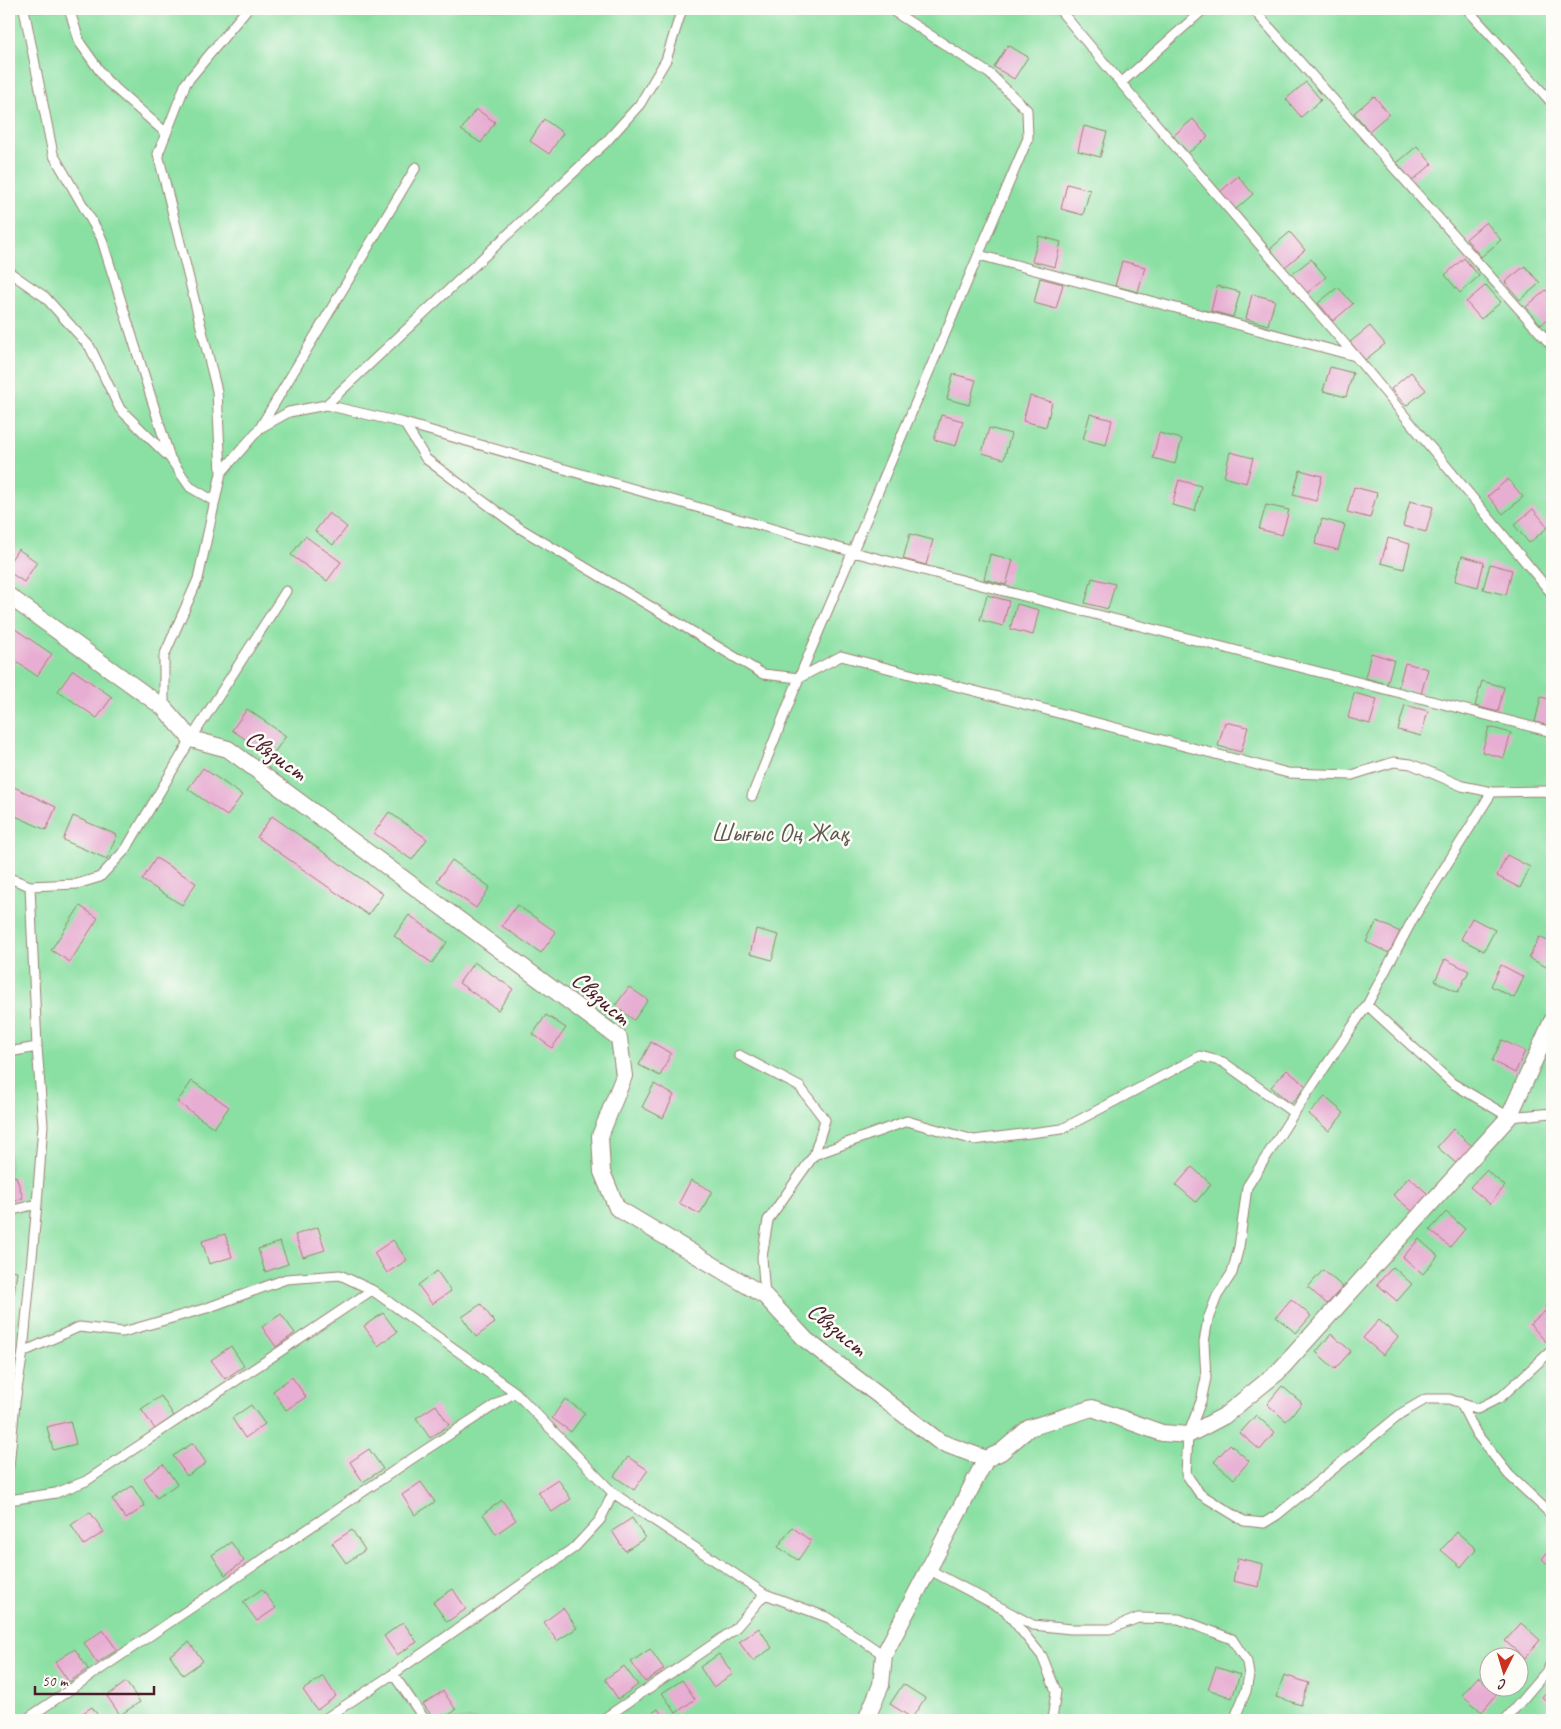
<svg xmlns="http://www.w3.org/2000/svg" width="1561" height="1729" font-family="Caveat,sans-serif">
	<style>
		.green { fill: #8ae0a3; stroke: #6a8067; fill-rule: evenodd }
		.building { fill: #e7add2 }
		.lines { fill: none; stroke-linecap: round; stroke-linejoin: round }
		.lane-casing { stroke: #9c8074; stroke-width: 11 }
		.street-casing { stroke: #9c8074; stroke-width: 18 }
		.lane { stroke: #fff; stroke-width: 9 }
		.street { stroke: #fff; stroke-width: 16 }
		.labels { text-anchor: middle; dominant-baseline: central; stroke-width: 5; stroke-linejoin: round; paint-order: stroke }
		.street-label { font-size: 25px; fill: #4a1f2b; stroke: #fdfcf7 }
		.park-label { font-size: 25px; fill: #5d594f; stroke: #fdfcf7 }
	</style>
	<rect width="100%" height="100%" fill="#fdfcf7"/>
	<filter id="ink" filterUnits="userSpaceOnUse"><feTurbulence type="fractalNoise" baseFrequency=".02" numOctaves="2"/><feDisplacementMap in="SourceGraphic" scale="10" xChannelSelector="R" yChannelSelector="G"/><feConvolveMatrix kernelMatrix="1 2 1 2 8 2 1 2 1" color-interpolation-filters="sRGB"/></filter>
	<filter id="wash" filterUnits="userSpaceOnUse"><feTurbulence type="fractalNoise" baseFrequency=".0096" numOctaves="4" result="noise"/><feDisplacementMap in="SourceGraphic" scale="20" xChannelSelector="R" yChannelSelector="G"/><feGaussianBlur stdDeviation="1.12" result="paint"/><feColorMatrix in="noise" values="0 0 0 0 0 0 0 0 0 0 0 0 0 0 0 0 0 1.4 0 .05"/><feComposite in="paint" operator="in"/></filter>
	<g filter="url(#wash)">
		<rect width="100%" height="100%" fill="#ede0be"/>
		<path class="green" d="M9,9H1552V1720H9ZM1488,1656H1518V1686H1488Z"/>
		<g id="blocks">
			<path class="building" d="M1008,45L1028,57L1014,79L994,67Z
				M1306,82L1321,100L1301,117L1286,99Z
				M1374,96L1389,114L1369,131L1354,113Z
				M476,109L495,122L481,143L461,130Z
				M544,119L563,133L549,154L530,141Z
				M1193,119L1208,137L1188,153L1173,136Z
				M1084,126L1107,132L1100,157L1078,151Z
				M1417,146L1432,164L1412,181L1397,163Z
				M1238,176L1253,194L1234,211L1219,193Z
				M1067,184L1090,190L1083,215L1061,209Z
				M1486,222L1501,240L1481,257L1466,239Z
				M1290,232L1305,250L1285,267L1270,249Z
				M1039,236L1061,242L1055,267L1032,261Z
				M1464,258L1479,276L1460,293L1445,275Z
				M1311,259L1326,277L1307,293L1291,275Z
				M1122,261L1145,267L1138,292L1115,286Z
				M1525,266L1540,283L1520,300L1505,282Z
				M1040,278L1063,284L1056,309L1034,303Z
				M1486,285L1501,302L1481,319L1466,302Z
				M1217,286L1240,292L1233,317L1211,311Z
				M1338,287L1353,304L1333,321L1318,303Z
				M1546,290L1552,297V315L1541,325L1526,307Z
				M1252,294L1275,300L1268,325L1246,319Z
				M1370,326L1385,344L1365,360L1350,342Z
				M1330,367L1353,373L1346,397L1323,391Z
				M1411,372L1426,390L1406,406L1391,389Z
				M953,374L976,380L969,405L947,399Z
				M1030,396L1052,402L1046,427L1023,421Z
				M1090,414L1112,420L1106,445L1083,439Z
				M941,415L963,421L956,446L934,440Z
				M989,428L1011,434L1004,459L982,453Z
				M1159,433L1182,439L1175,464L1153,458Z
				M1230,452L1253,458L1246,483L1224,477Z
				M1300,470L1322,476L1316,501L1293,495Z
				M1508,479L1523,497L1503,514L1488,496Z
				M1179,480L1201,486L1195,511L1172,505Z
				M1354,487L1377,493L1370,518L1347,512Z
				M1410,501L1433,507L1426,532L1403,526Z
				M1266,505L1289,510L1282,535L1259,529Z
				M1533,509L1548,527L1529,543L1514,525Z
				M329,513L347,527L333,545L315,531Z
				M1322,519L1345,525L1338,550L1315,544Z
				M910,534L933,540L926,565L903,559Z
				M305,536L341,562L327,581L291,555Z
				M1388,538L1410,544L1404,569L1381,563Z
				M18,549L37,562L24,582L9,572V563Z
				M990,554L1013,560L1006,585L984,579Z
				M1462,556L1484,562L1478,587L1455,581Z
				M1490,564L1512,570L1506,595L1483,589Z
				M1092,578L1115,584L1108,609L1085,603Z
				M987,595L1009,601L1003,626L980,620Z
				M1017,604L1039,610L1033,635L1010,629Z
				M12,627L52,654L37,676L9,657V633Z
				M1371,653L1394,660L1387,684L1365,678Z
				M1405,663L1428,669L1421,694L1398,688Z
				M73,670L112,697L97,718L58,691Z
				M1482,681L1504,687L1498,712L1475,706Z
				M1354,693L1377,699L1370,724L1348,718Z
				M1541,697L1552,700V727L1535,722Z
				M1405,705L1428,711L1421,736L1398,730Z
				M247,709L286,736L271,757L232,730Z
				M1225,722L1248,727L1241,752L1218,746Z
				M1489,727L1511,733L1504,758L1482,752Z
				M203,768L242,795L227,816L188,789Z
				M14,787L56,807L46,830L9,813V798Z
				M389,812L427,839L412,860L374,833Z
				M73,816L117,835L107,859L63,840Z
				M272,816L383,894L368,915L257,837Z
				M1507,855L1530,867L1520,888L1497,876Z
				M156,858L196,883L182,905L142,880Z
				M452,860L490,887L476,908L437,881Z
				M517,905L556,932L541,953L502,926Z
				M80,906L98,918L70,962L51,950Z
				M409,915L447,942L432,963L394,936Z
				M1472,918L1495,930L1484,951L1461,939Z
				M1377,921L1400,932L1389,953L1366,942Z
				M756,929L779,935L772,960L750,954Z
				M1539,937L1552,943V970L1529,958Z
				M1445,959L1469,971L1458,992L1435,981Z
				M474,962L513,989L498,1010L459,983Z
				M1501,965L1524,977L1514,998L1491,986Z
				M629,987L648,1000L634,1020L615,1006Z
				M546,1015L566,1028L552,1048L533,1034Z
				M1502,1040L1525,1051L1515,1073L1492,1061Z
				M651,1042L671,1053L660,1076L639,1065Z
				M1287,1070L1306,1086L1291,1104L1271,1087Z
				M192,1081L229,1107L214,1128L177,1102Z
				M654,1084L674,1095L663,1118L642,1107Z
				M1325,1097L1344,1113L1329,1131L1309,1114Z
				M1453,1129L1472,1146L1457,1164L1437,1147Z
				M1192,1167L1211,1184L1196,1202L1176,1185Z
				M1486,1170L1505,1186L1490,1204L1470,1187Z
				M16,1176L23,1198L9,1203V1179Z
				M1409,1177L1428,1194L1413,1212L1393,1195Z
				M691,1180L712,1191L700,1214L679,1203Z
				M1446,1212L1465,1229L1450,1247L1430,1230Z
				M318,1227L325,1250L303,1257L295,1235Z
				M225,1234L232,1257L209,1264L202,1241Z
				M1419,1239L1438,1256L1423,1274L1403,1257Z
				M393,1240L407,1260L387,1273L374,1253Z
				M280,1242L288,1264L265,1272L258,1249Z
				M1393,1267L1412,1284L1397,1301L1377,1284Z
				M9,1270L17,1271L14,1294H9Z
				M1323,1270L1343,1287L1327,1304L1308,1287Z
				M437,1271L451,1291L432,1304L418,1285Z
				M1291,1299L1311,1316L1296,1333L1276,1317Z
				M481,1304L495,1323L476,1337L462,1317Z
				M1550,1307L1552,1310V1336L1546,1342L1530,1324Z
				M383,1313L397,1332L378,1346L364,1326Z
				M281,1314L295,1333L276,1347L262,1327Z
				M1379,1320L1398,1337L1383,1355L1363,1338Z
				M1331,1334L1351,1351L1335,1369L1316,1352Z
				M231,1346L244,1366L225,1379L211,1360Z
				M292,1377L306,1397L286,1410L273,1391Z
				M1282,1386L1302,1403L1286,1421L1267,1404Z
				M161,1396L174,1416L155,1429L141,1409Z
				M565,1399L585,1413L571,1432L552,1418Z
				M251,1405L265,1424L245,1438L232,1418Z
				M436,1405L449,1425L430,1438L416,1418Z
				M1256,1415L1275,1432L1260,1450L1240,1433Z
				M70,1421L76,1444L53,1450L47,1427Z
				M193,1443L206,1463L187,1476L173,1456Z
				M1230,1444L1249,1461L1234,1479L1214,1462Z
				M369,1449L383,1469L363,1482L350,1462Z
				M628,1457L648,1470L634,1490L614,1476Z
				M163,1464L177,1484L157,1498L144,1478Z
				M558,1479L571,1499L552,1512L538,1492Z
				M421,1482L435,1502L415,1515L402,1495Z
				M132,1486L145,1506L126,1519L112,1499Z
				M502,1500L516,1520L496,1534L483,1514Z
				M90,1512L104,1532L84,1545L71,1525Z
				M632,1518L645,1538L625,1551L612,1531Z
				M792,1527L811,1541L798,1560L778,1547Z
				M352,1530L365,1550L346,1563L332,1543Z
				M1457,1532L1476,1549L1461,1567L1441,1550Z
				M231,1542L244,1561L225,1575L212,1555Z
				M1552,1546V1568L1542,1559Z
				M1238,1558L1263,1564L1259,1587L1233,1581Z
				M262,1589L276,1608L257,1621L243,1602Z
				M453,1589L466,1609L447,1622L433,1602Z
				M563,1608L577,1628L557,1641L544,1622Z
				M403,1622L417,1642L397,1655L384,1636Z
				M1521,1623L1540,1640L1525,1658L1505,1641Z
				M759,1628L772,1648L753,1661L739,1642Z
				M103,1630L117,1650L97,1663L84,1643Z
				M189,1642L203,1661L183,1675L170,1655Z
				M75,1649L88,1669L69,1682L55,1662Z
				M650,1649L664,1669L645,1682L631,1662Z
				M719,1654L733,1674L713,1687L700,1667Z
				M624,1666L638,1685L618,1699L605,1679Z
				M1216,1667L1240,1675L1232,1698L1208,1689Z
				M1284,1675L1309,1683L1301,1705L1276,1697Z
				M323,1676L336,1696L317,1710L303,1690Z
				M1478,1677L1497,1694L1482,1712L1462,1695Z
				M682,1680L695,1699L676,1713L662,1693Z
				M126,1682L140,1702L120,1715L107,1696Z
				M903,1684L925,1698L912,1718L890,1704Z
				M1552,1685V1705L1542,1697Z
				M443,1691L456,1710L442,1720H435L423,1704Z
				M92,1707L101,1720H72Z
				M658,1709L665,1720H642Z"/>
		</g>
	</g>
	<g filter="url(#ink)">
		<use href="#blocks" fill-opacity="0" stroke="#9c8074" stroke-width="1"/>
		<g class="lines">
			<g class="lane-casing">
				<path id="lane" d="M24,9L53,154L101,237L170,458L190,487L214,501
					M69,9L80,43L107,81L166,133
					M1059,9L1121,83L1356,357L1552,594
					M1253,9L1552,346
					M1467,9L1552,103
					M1121,83L1204,9
					M979,255L1355,356
					M9,272L45,297L90,347L120,409L168,456
					M326,405L605,143L640,104L666,60L682,9
					M404,423L426,459L518,527L763,674L799,678L1028,138L1027,110L990,74L890,9
					M261,426L416,167
					M221,473L217,391L158,154L186,83L247,9
					M164,708V656L198,579L221,473L260,428L289,412L326,405L404,423L853,552L1552,732
					M1492,792L1545,791L1552,794
					M752,796L799,678L841,656L1288,773L1352,775L1394,762L1411,764L1462,786L1492,792L1414,917L1367,1005
					M9,878L30,886L37,1047L43,1125L37,1204L23,1352L15,1402L9,1467
					M30,886L77,884L100,877L126,849L191,739L286,591
					M9,1052L37,1047
					M739,1055L800,1087L825,1120L814,1155
					M1294,1113L1247,1187L1239,1247L1232,1273L1217,1296L1208,1319L1204,1342L1206,1378L1201,1401L1188,1435L1186,1474L1200,1494L1244,1521L1264,1523L1277,1515L1402,1413L1426,1399H1449L1477,1409L1501,1397L1552,1350
					M9,1211L37,1204
					M765,1296L762,1257L768,1220L814,1155L907,1121L974,1140L1062,1129L1200,1056L1223,1062L1294,1113L1367,1005L1452,1083L1509,1117L1552,1113
					M23,1352L79,1327L123,1332L207,1308L286,1279L340,1275L372,1290L515,1392L613,1493L765,1594L829,1618L884,1655
					M1460,1402L1476,1433L1509,1475L1552,1515
					M9,1500L56,1493L86,1481L372,1290
					M928,1569L1033,1625L1071,1629H1110L1138,1618L1179,1619L1232,1639L1247,1662L1249,1675L1246,1691L1234,1720
					M1007,1613L1042,1656L1056,1691L1052,1720
					M393,1674L575,1547L600,1520L613,1493
					M25,1720L413,1458L515,1392
					M323,1720L393,1674L425,1720
					M602,1720L734,1630L765,1594
					M1505,1720L1546,1672L1552,1662"/>
			</g>
			<g class="street-casing">
				<path id="street" d="M9,596L164,708L191,739L228,749L619,1038L624,1076L600,1136L602,1172L617,1208L765,1296L806,1340L940,1442L986,1459
					M866,1720L881,1685L884,1655L986,1459L1001,1452L1029,1428L1092,1408L1162,1433L1188,1435L1224,1416L1278,1372L1509,1117L1552,1021"/>
			</g>
			<use href="#lane" class="lane"/>
			<use href="#street" class="street"/>
		</g>
	</g>
	<g class="labels">
		<g class="street-label">
			<text transform="translate(276 755) rotate(36)">Связист</text>
			<text transform="translate(601 998) rotate(41)">Связист</text>
			<text transform="translate(837 1329) rotate(40)">Связист</text>
		</g>
		<g class="park-label">
			<text x="780" y="833">Шығыс Оң Жақ</text>
		</g>
	</g>
	<rect width="1561" height="1729" fill="none" stroke="#fdfcf7" stroke-width="30"/>
	<g transform="translate(1504 1672) rotate(185)"><circle r="24" fill="#fdfcf7" stroke="#b5a4a5"/>
	<path d="M0-4L9 19L0 12L-9 19Z" fill="#c8321e"/>
	<text y="-8" font-size="14" font-weight="bold" text-anchor="middle" fill="#4a1f2b">С</text>
	</g>
	<path d="M35 1686v8h119v-8" fill="none" stroke="#4a1f2b" stroke-width="2.5"/>
	<text x="42" y="1686" font-size="15" fill="#4a1f2b" stroke="#fdfcf7" stroke-width="4" paint-order="stroke">50 m</text>
</svg>
